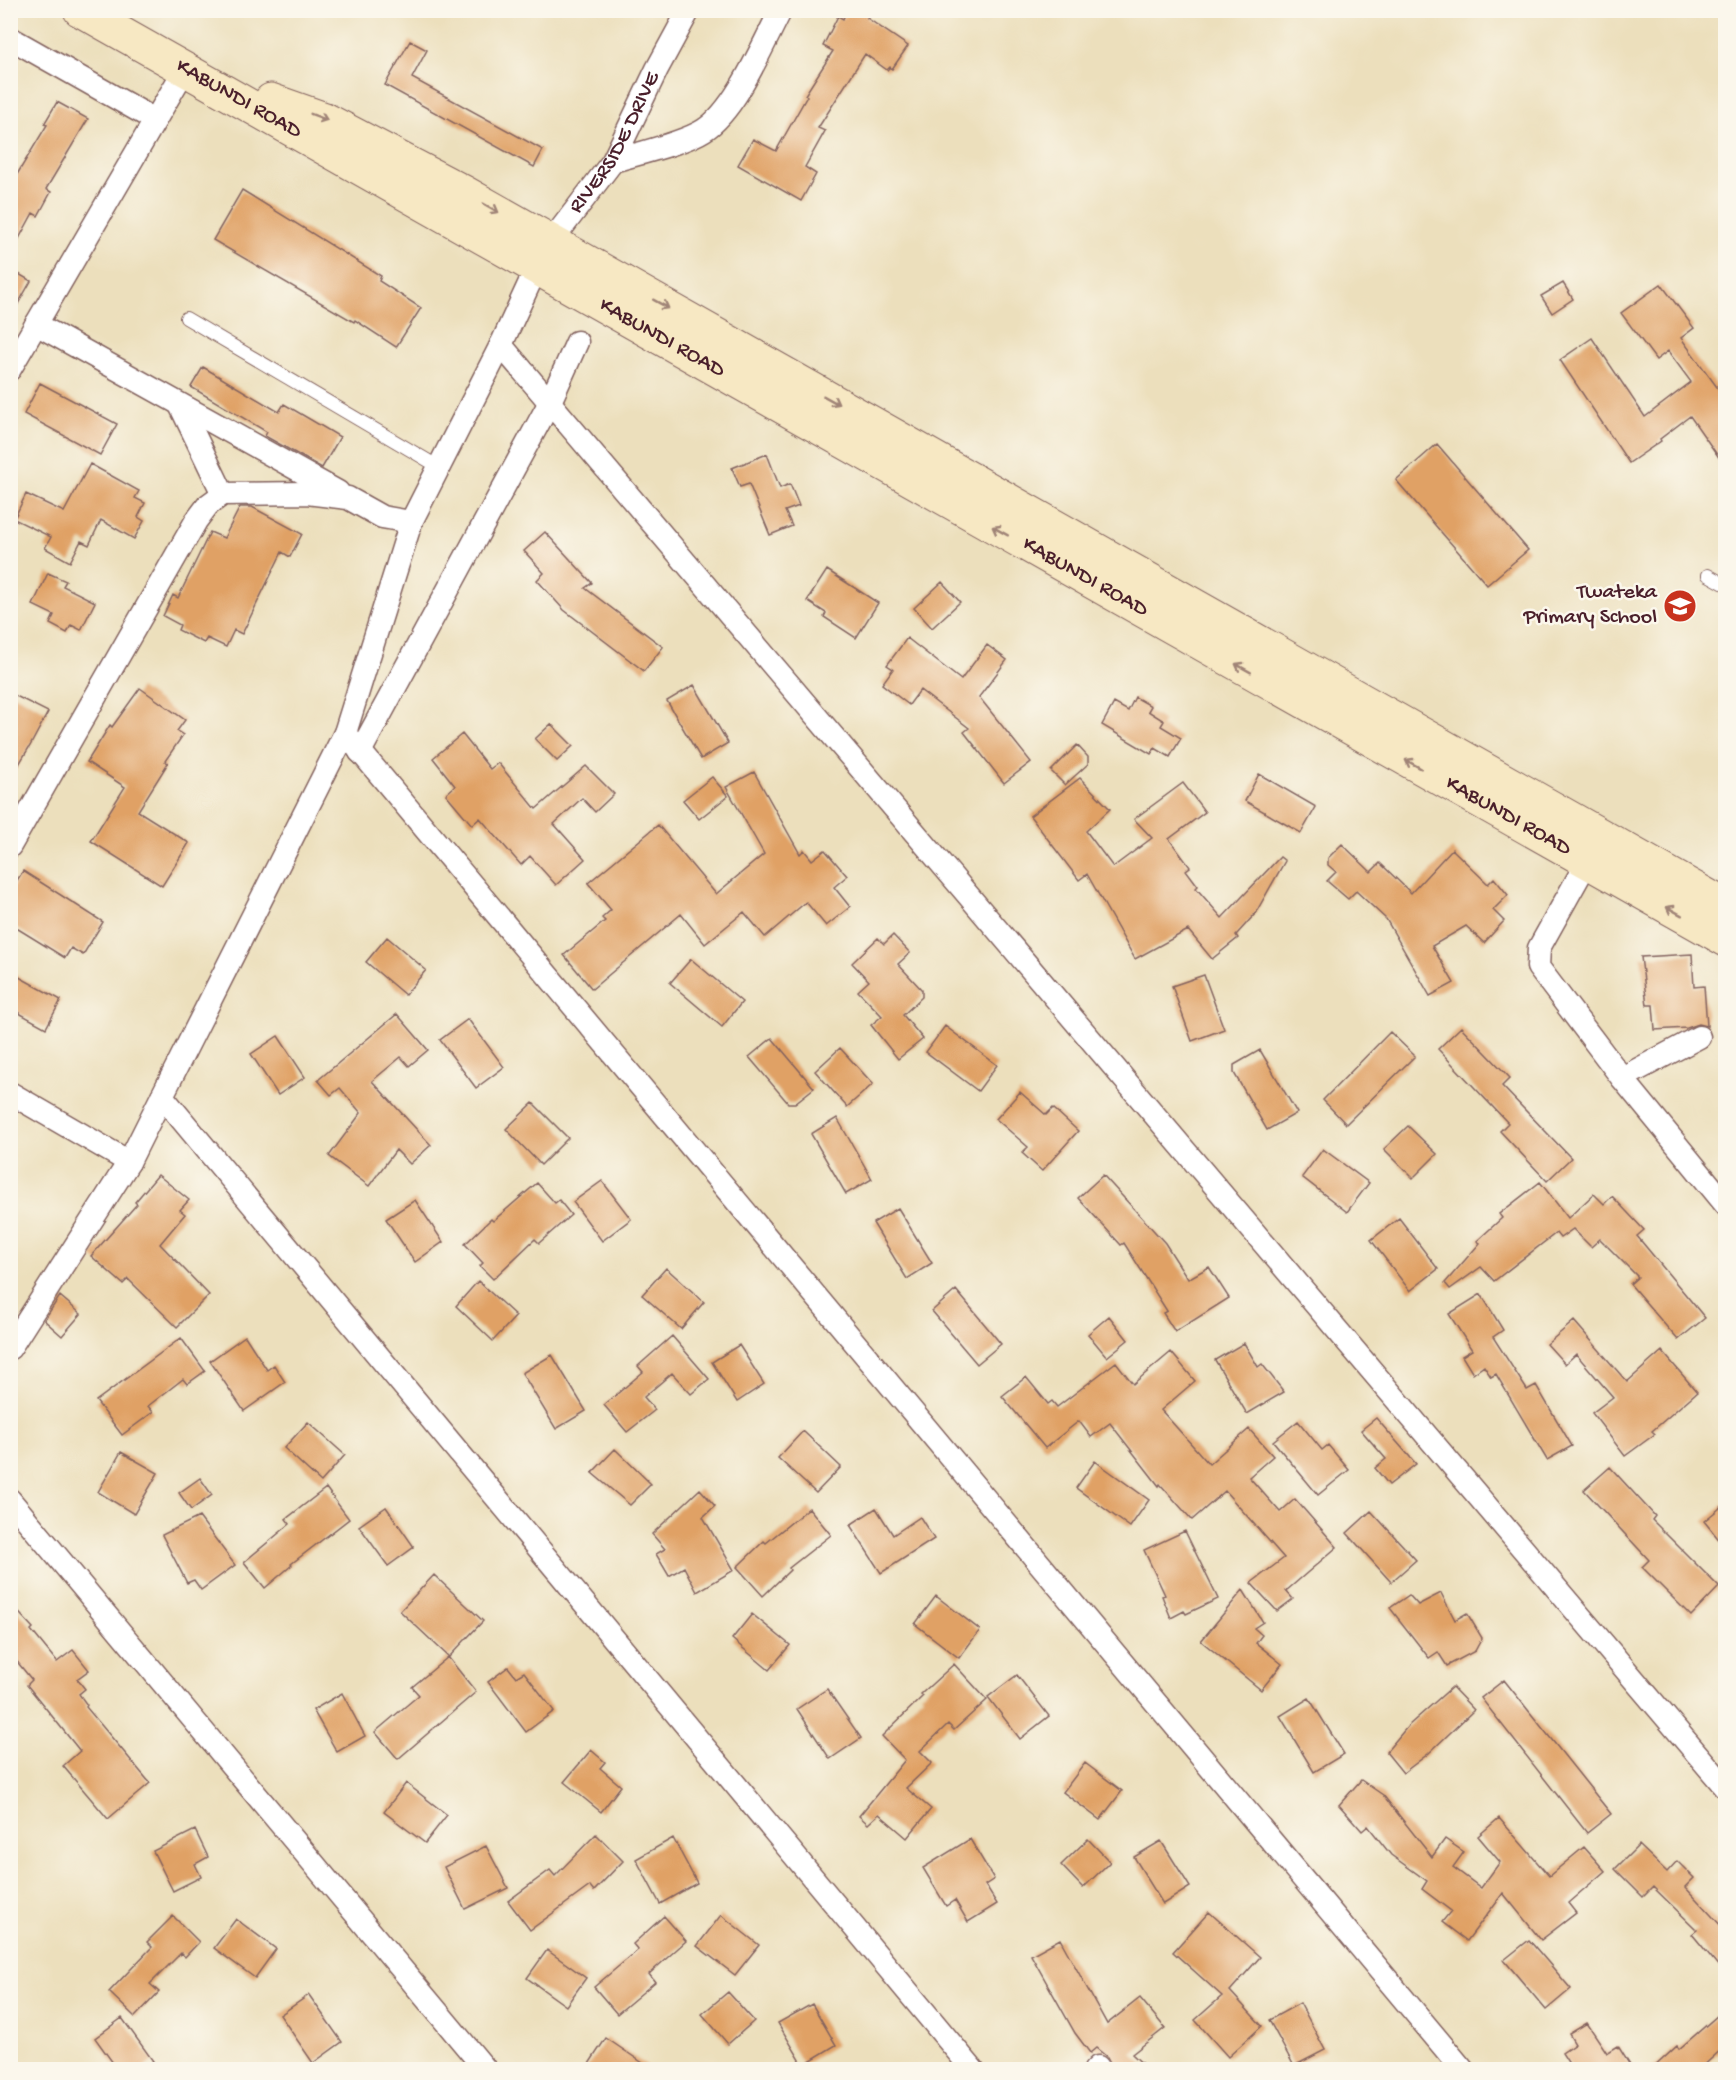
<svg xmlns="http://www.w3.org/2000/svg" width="1736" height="2080" font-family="'Gochi Hand',sans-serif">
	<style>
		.building { fill: #e0a165 }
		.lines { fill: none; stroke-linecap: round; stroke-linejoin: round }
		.lane-casing { stroke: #83625e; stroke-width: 14 }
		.street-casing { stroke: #83625e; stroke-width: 25 }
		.secondary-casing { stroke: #83625e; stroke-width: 35 }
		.lane { stroke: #fff; stroke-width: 12 }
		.street { stroke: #fff; stroke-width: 22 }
		.secondary { stroke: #f7e8c3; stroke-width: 33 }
		.oneway { stroke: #a08477 }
		.labels { text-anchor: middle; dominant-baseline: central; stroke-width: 5; stroke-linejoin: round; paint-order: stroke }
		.street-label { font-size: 22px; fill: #4a1f2b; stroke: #fbf7ec }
		.poi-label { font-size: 22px; fill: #4a1f2b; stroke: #fbf7ec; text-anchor: end }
	</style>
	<rect width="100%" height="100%" fill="#fbf7ec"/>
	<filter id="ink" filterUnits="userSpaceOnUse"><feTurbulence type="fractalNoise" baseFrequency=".0167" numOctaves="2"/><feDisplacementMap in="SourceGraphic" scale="12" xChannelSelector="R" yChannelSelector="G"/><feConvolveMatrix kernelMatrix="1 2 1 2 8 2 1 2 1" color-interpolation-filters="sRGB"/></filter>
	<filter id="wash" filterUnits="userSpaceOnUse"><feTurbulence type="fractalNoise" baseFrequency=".008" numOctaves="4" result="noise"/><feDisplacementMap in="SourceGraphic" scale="24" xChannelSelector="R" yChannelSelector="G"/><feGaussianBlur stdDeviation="1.35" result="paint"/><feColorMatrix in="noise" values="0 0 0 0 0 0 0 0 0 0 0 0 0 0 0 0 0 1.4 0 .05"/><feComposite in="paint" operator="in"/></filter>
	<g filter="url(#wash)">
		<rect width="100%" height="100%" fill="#ecdfbc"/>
		<g id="blocks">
			<path class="building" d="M847,10H870L867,18L908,46L892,69L890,67L887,70L865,54L818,128L825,131L805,167L816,174L801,201L738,165L753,139L776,151L807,96L805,95L833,51L823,46L838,16L843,19Z
				M410,41L427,50L412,78L543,150L534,167L385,85Z
				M57,102L88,119L46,189L51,192L38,216L33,213L10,255V186L47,125L44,124Z
				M242,190L381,276L379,281L421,308L396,347L355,320L354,322L213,240Z
				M10,269L31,281L10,318Z
				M1563,283L1573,299L1552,313L1541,296Z
				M1661,284L1694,328L1681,338L1725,398V466L1690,416L1660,439L1661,441L1629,463L1560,360L1592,338L1645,417L1691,382L1668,351L1656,360L1621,313Z
				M203,367L279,412L284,404L340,437L322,468L265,436L267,432L191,387Z
				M40,383L117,424L100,455L24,414Z
				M1437,444L1528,550L1487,585L1396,480Z
				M767,454L780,488L790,484L799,506L785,511L792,526L770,535L749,484L740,487L732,468Z
				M90,464L139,491L135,498L145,503L138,517L144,521L134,539L101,520L89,545L81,541L70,562L45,548L51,537L14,519L26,494L64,512Z
				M240,507H252L302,534L290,557L282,552L242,634L234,630L226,647L207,638L204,643L178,630L180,625L163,616L173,595L178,598L210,532L224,538Z
				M545,532L592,583L585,588L663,647L644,671L564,610L537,580L544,573L524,551Z
				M827,570L878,603L856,638L824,617L826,613L807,601Z
				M48,573L66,581L63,586L95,602L81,630L71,625L67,633L50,624L54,615L33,605Z
				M942,582L960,602L932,628L914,608Z
				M907,638L961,680L987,645L1007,660L979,697L1031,762L1004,783L964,732L969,728L920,690L909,705L882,684L893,669L887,665Z
				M694,685L728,743L701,759L667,701Z
				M140,688L185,720L177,731L183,735L165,761L168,763L138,811L189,843L162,886L91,841L125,787L87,762L110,725L112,727Z
				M10,693L48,712L30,746L10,779Z
				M1135,697L1151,706L1148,711L1164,721L1161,726L1181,738L1170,757L1155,748L1151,754L1102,725L1114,703L1128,711Z
				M551,724L573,746L557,761L535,739Z
				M462,734L490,769L498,763L536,809L586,766L614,794L595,812L582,798L554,824L585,859L556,885L530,856L521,865L480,818L472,825L446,794L455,786L433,758Z
				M1077,745L1088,757V764L1065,785L1051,771Z
				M754,772L800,854L804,850L812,860L825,850L847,876L834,887L850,907L826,926L806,902L765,937L744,912L705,944L681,914L592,989L564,955L605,921L602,918L611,910L588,883L658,825L716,894L764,854L726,787Z
				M1259,774L1316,807L1301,833L1245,801Z
				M712,777L728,796L699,819L683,800Z
				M1080,778L1110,809L1086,831L1113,867L1152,838L1134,819L1183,783L1205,812L1169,839L1190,867L1186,870L1198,886L1196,888L1222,918L1280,857L1285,861L1255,914L1236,935L1238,938L1212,959L1188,930L1135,959L1087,874L1079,880L1030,816Z
				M1342,844L1371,872L1380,863L1411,893L1452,849L1488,884L1494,878L1508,895L1493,910L1504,921L1484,943L1466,926L1432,946L1454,983L1430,996L1386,919L1356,891L1348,899L1327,881L1336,872L1328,865V858Z
				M23,871L103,922L83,955L71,948L65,958L10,924V891Z
				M893,935L910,953L898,964L922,990V997L903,1015L923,1039L898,1059L871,1025L882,1016L858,991L869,981L852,963L878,938L884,944Z
				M387,937L426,970L405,995L366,962Z
				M1692,954L1694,987L1704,986L1707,1026L1699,1024L1687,1028L1655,1030L1653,1005H1647L1641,957Z
				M691,959L742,1002L722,1027L670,983Z
				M10,972L61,1000L46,1028L10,1008Z
				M1204,975L1224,1029L1192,1041L1172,986Z
				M397,1014L428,1050L409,1066L401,1057L372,1081L431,1145L410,1164L396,1150L369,1186L329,1156L361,1113L340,1088L331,1095L318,1080Z
				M468,1019L504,1067L476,1088L440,1040Z
				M945,1026L997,1065L978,1091L926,1052Z
				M1461,1027L1510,1078L1502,1086L1571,1158L1547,1181L1500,1131L1508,1123L1438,1049Z
				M1390,1032L1415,1056L1346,1124L1323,1100Z
				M278,1036L305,1077L278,1095L251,1054Z
				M772,1038L814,1088L795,1103H788L749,1057Z
				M840,1048L873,1084L847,1107L815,1071Z
				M1260,1050L1297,1113L1267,1130L1234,1073V1065Z
				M1020,1092L1046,1115L1053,1108L1078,1131L1042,1171L1022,1153L1028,1147L996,1119Z
				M533,1103L568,1138L541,1165L506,1129Z
				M837,1118L872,1179L846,1194L811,1134Z
				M1408,1126L1437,1154L1413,1178L1384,1149Z
				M1323,1149L1369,1183L1347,1212L1302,1177Z
				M158,1175L189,1200L180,1210L185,1214L160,1244L209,1295L177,1327L128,1279L123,1284L91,1256L137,1204L135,1202Z
				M1103,1175L1165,1243L1188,1279L1209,1267L1229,1298L1175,1332L1163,1313L1167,1311L1124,1243L1121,1245L1078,1198Z
				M602,1181L631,1219L602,1241L573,1202Z
				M1540,1182L1568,1218L1594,1194L1604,1204L1612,1196L1644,1230L1637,1236L1705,1318L1678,1340L1630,1284L1638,1277L1600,1239L1591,1247L1573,1229L1560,1238L1556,1233L1494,1281L1481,1267L1450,1289L1445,1283L1480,1243L1477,1241L1502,1218L1499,1214Z
				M537,1183L555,1203L559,1200L571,1215L539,1243L535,1239L493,1279L480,1266L483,1263L465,1244L491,1219L493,1221Z
				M415,1200L443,1242L415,1262L386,1219Z
				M898,1208L932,1263L907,1279L873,1223Z
				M1399,1218L1438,1269L1410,1291L1371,1240Z
				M666,1268L704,1302L681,1329L642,1295Z
				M478,1281L516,1316L493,1341L456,1306Z
				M956,1290L1001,1344L977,1364L932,1311Z
				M1481,1294L1503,1330L1493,1337L1527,1390L1536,1385L1572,1446L1547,1460L1496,1374L1491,1377L1484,1366L1473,1374L1462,1356L1472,1350L1449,1314Z
				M60,1296L81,1314L62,1336L44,1320Z
				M1109,1316L1128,1340L1107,1357L1088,1334Z
				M1574,1321L1627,1382L1662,1351L1697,1392L1652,1431L1655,1434L1625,1456L1592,1413L1613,1397L1576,1354L1565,1364L1547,1344Z
				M245,1336L267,1370L274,1365L285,1382L244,1411L210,1361Z
				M672,1336L709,1379L691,1394L672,1373L644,1397L655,1410L627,1432L604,1405L643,1372L638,1366Z
				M181,1338L205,1371L187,1384L183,1379L148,1406L153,1412L122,1435L96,1401Z
				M1244,1343L1258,1367L1262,1364L1284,1392L1247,1414L1215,1360Z
				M739,1345L764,1384L737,1402L712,1362Z
				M1171,1352L1195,1381L1161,1410L1209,1464L1249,1429L1273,1456L1249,1477L1280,1512L1295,1499L1337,1547L1286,1591L1293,1599L1277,1611L1251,1583L1284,1558L1225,1491L1192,1520L1160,1484L1159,1486L1110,1423L1091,1437L1079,1421L1045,1448L1002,1396L1026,1377L1048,1404L1052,1401L1057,1407L1116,1362L1133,1384Z
				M552,1355L586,1411L556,1429L522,1373Z
				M1376,1418L1416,1464L1389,1485L1375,1468L1386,1459L1361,1430Z
				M1298,1421L1322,1450L1328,1445L1349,1470L1318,1495L1273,1441Z
				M308,1422L345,1455L321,1482L284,1448Z
				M803,1431L841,1467L816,1493L778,1458Z
				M615,1449L651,1484L630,1505L592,1473Z
				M121,1452L158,1473L134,1514L98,1492Z
				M1095,1461L1149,1500L1130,1527L1076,1488Z
				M1610,1467L1655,1516L1652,1520L1719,1587L1691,1616L1642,1567L1649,1560L1584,1490Z
				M200,1478L212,1495L191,1510L179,1493Z
				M326,1488L349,1519L291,1564L292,1565L265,1588L244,1562L290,1524L286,1519Z
				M700,1489L715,1506L703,1517L734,1570L697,1592L684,1567L669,1576L656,1554L665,1549L652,1534Z
				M1725,1504V1547L1704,1521Z
				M386,1507L414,1547L388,1566L359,1526Z
				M809,1508L831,1535L789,1568L790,1570L763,1596L737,1567L764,1541L766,1543Z
				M876,1508L893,1535L920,1517L934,1539L881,1573L850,1525Z
				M1371,1511L1416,1560L1391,1582L1347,1533Z
				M199,1517L235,1565L201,1590L194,1580L187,1583L162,1535Z
				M1185,1531L1218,1599L1186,1614L1184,1611L1171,1618L1162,1596L1165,1595L1144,1550Z
				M434,1575L483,1621L449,1657L400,1611Z
				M1243,1590L1263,1622L1254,1628L1262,1635L1256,1643L1282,1664L1261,1690L1201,1641Z
				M1441,1593L1455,1620L1467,1613L1482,1638L1475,1651L1447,1666L1438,1652L1429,1658L1390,1608L1409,1595L1418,1605Z
				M936,1596L980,1630L959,1658L915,1624Z
				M10,1603L33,1628L31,1630L57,1662L73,1650L89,1670L77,1679L85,1689L79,1694L87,1705L86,1707L150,1783L108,1819L63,1766L80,1751L27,1685L32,1680L10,1653Z
				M752,1614L790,1645L769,1670L732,1639Z
				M448,1657L476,1692L398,1759L375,1732L419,1695L412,1687Z
				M954,1664L987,1700L954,1730L948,1724L920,1751L932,1763L906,1788L931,1809L907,1838L879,1814L868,1824L859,1816L905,1760L882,1736L923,1696L921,1694Z
				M508,1667L516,1677L524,1672L554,1711L526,1732L488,1682Z
				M1017,1675L1049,1716L1020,1739L988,1697Z
				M1504,1680L1611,1814L1587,1833L1481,1698Z
				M1452,1687L1474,1710L1428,1754L1403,1773L1386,1752L1408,1726Z
				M827,1689L861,1738L830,1759L797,1709Z
				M342,1693L365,1736L337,1752L313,1710Z
				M1309,1698L1344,1754L1314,1772L1280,1716Z
				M591,1750L605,1762L600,1768L621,1786L601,1812L564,1782Z
				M1085,1763L1122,1791L1100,1820L1063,1792Z
				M1361,1780L1383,1795L1432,1857L1445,1839L1464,1852L1453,1867L1481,1888L1500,1862L1478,1836L1499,1818L1549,1876L1584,1847L1605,1871L1568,1903L1576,1913L1541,1940L1503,1893L1467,1941L1442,1922L1451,1911L1422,1889L1427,1881L1391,1855L1368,1826L1362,1831L1339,1805Z
				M406,1783L447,1815L425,1843L384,1812Z
				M195,1830L208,1857L195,1864L201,1877L173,1891L153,1851Z
				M596,1834L623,1861L594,1891L590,1886L530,1930L508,1901L550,1870L555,1876Z
				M673,1838L697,1883L660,1904L636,1859Z
				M970,1839L994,1879L985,1885L997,1904L968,1922L955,1900L946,1906L923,1868Z
				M1088,1839L1110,1862L1083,1888L1061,1865Z
				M1161,1841L1190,1887L1163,1904L1134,1857Z
				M1639,1845L1667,1872L1677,1861L1694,1878L1685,1887L1725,1930V1974L1692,1934L1697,1930L1653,1887L1643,1897L1615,1869Z
				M486,1846L508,1888L465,1909L444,1867Z
				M1209,1912L1260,1957L1230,1991L1262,2026L1228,2057L1195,2020L1222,1996L1173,1952Z
				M721,1915L759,1945L735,1975L697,1946Z
				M173,1916L199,1942L185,1957L181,1953L150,1984L159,1992L135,2017L109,1992L152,1947L147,1942Z
				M664,1916L686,1941L649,1974L655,1982L617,2014L594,1987L638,1950L633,1944Z
				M236,1919L276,1949L255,1978L214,1948Z
				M1060,1939L1107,2024L1140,1998L1165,2028L1132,2054L1149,2070H1114L1107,2057L1096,2048L1090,2053L1075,2033L1031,1955Z
				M1529,1940L1571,1989L1546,2010L1504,1960Z
				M547,1950L586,1978L566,2006L527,1978Z
				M728,1992L754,2021L728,2044L702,2014Z
				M309,1995L342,2042L313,2063L280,2015Z
				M1300,2003L1325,2050L1294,2066L1269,2020Z
				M812,2004L836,2045L803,2065L778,2023Z
				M1725,2009V2046L1699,2070H1651L1677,2046L1679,2049Z
				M122,2018L153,2061L141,2070H118L95,2038Z
				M1587,2023L1607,2053L1618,2046L1633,2070H1573L1562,2053L1575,2044L1569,2034Z
				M606,2038L653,2070H585Z"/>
		</g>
	</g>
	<g filter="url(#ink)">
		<use href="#blocks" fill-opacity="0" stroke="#83625e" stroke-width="1.5"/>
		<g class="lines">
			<g class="lane-casing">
				<path id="lane" d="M186,318L439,467
					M1708,575L1726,585"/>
			</g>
			<g class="street-casing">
				<g id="street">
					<path d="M10,38L155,120"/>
					<path d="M613,161C637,154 684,143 704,130C736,110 763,44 781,10"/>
					<path d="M36,324L338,492"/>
					<path d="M501,345L1726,1788"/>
					<path d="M10,369L185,69"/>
					<path d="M180,405L223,494"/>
					<path d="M345,733L1463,2070"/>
					<path d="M360,752L550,402L577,342"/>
					<path d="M10,846L196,521L208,505L223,494L307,493L348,498L382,517L411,522"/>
					<path d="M1587,862L1539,948L1538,967L1622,1078L1726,1205"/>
					<path d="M1622,1078L1699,1037"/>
					<path d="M10,1093L129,1162"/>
					<path d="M162,1096L973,2070"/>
					<path id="s1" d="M10,1348L129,1162L162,1096L345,733L411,522L501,345L536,269L551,242L613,161L657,69L689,10"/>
					<path d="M10,1500L486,2070"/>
					<path d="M1095,2070L1098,2067"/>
				</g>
			</g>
			<g class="secondary-casing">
				<g id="secondary">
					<path id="s2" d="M80,10L1726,940"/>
					<path d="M271,100L325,119L464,192L1726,906"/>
				</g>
			</g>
			<use href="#lane" class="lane"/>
			<use href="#street" class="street"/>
			<use href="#secondary" class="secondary"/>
		</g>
		<defs><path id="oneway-shaft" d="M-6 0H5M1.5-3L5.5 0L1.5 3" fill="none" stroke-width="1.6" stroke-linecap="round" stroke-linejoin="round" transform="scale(1.5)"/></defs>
		<g class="oneway">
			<use href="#oneway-shaft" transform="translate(319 117) rotate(21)"/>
			<use href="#oneway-shaft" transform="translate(491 208) rotate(30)"/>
			<use href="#oneway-shaft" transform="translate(661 304) rotate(29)"/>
			<use href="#oneway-shaft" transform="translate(831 400) rotate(29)"/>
			<use href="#oneway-shaft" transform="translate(1000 531) rotate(-151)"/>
			<use href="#oneway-shaft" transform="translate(1243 668) rotate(-151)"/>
			<use href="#oneway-shaft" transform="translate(1413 764) rotate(-151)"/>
			<use href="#oneway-shaft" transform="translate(1674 911) rotate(-151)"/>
		</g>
	</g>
	<defs>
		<g id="school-disc" transform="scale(1.725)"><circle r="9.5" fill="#c8321e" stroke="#fbf7ec"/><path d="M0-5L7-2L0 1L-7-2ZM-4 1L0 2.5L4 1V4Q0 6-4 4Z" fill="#fff"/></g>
	</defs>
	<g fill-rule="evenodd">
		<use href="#school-disc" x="1680" y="606"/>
	</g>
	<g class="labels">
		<g class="street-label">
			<text stroke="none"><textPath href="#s2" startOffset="182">KABUNDI ROAD</textPath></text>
			<text stroke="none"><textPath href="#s1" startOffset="1354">RIVERSIDE DRIVE</textPath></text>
			<text stroke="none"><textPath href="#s2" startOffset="668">KABUNDI ROAD</textPath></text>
			<text stroke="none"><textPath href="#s2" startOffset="1154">KABUNDI ROAD</textPath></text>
			<text stroke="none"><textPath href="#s2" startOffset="1640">KABUNDI ROAD</textPath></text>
		</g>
		<g class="poi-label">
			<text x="1657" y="593">Twateka<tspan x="1657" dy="25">Primary School</tspan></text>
		</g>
	</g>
	<rect width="1736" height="2080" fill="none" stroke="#fbf7ec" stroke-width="36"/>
</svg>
